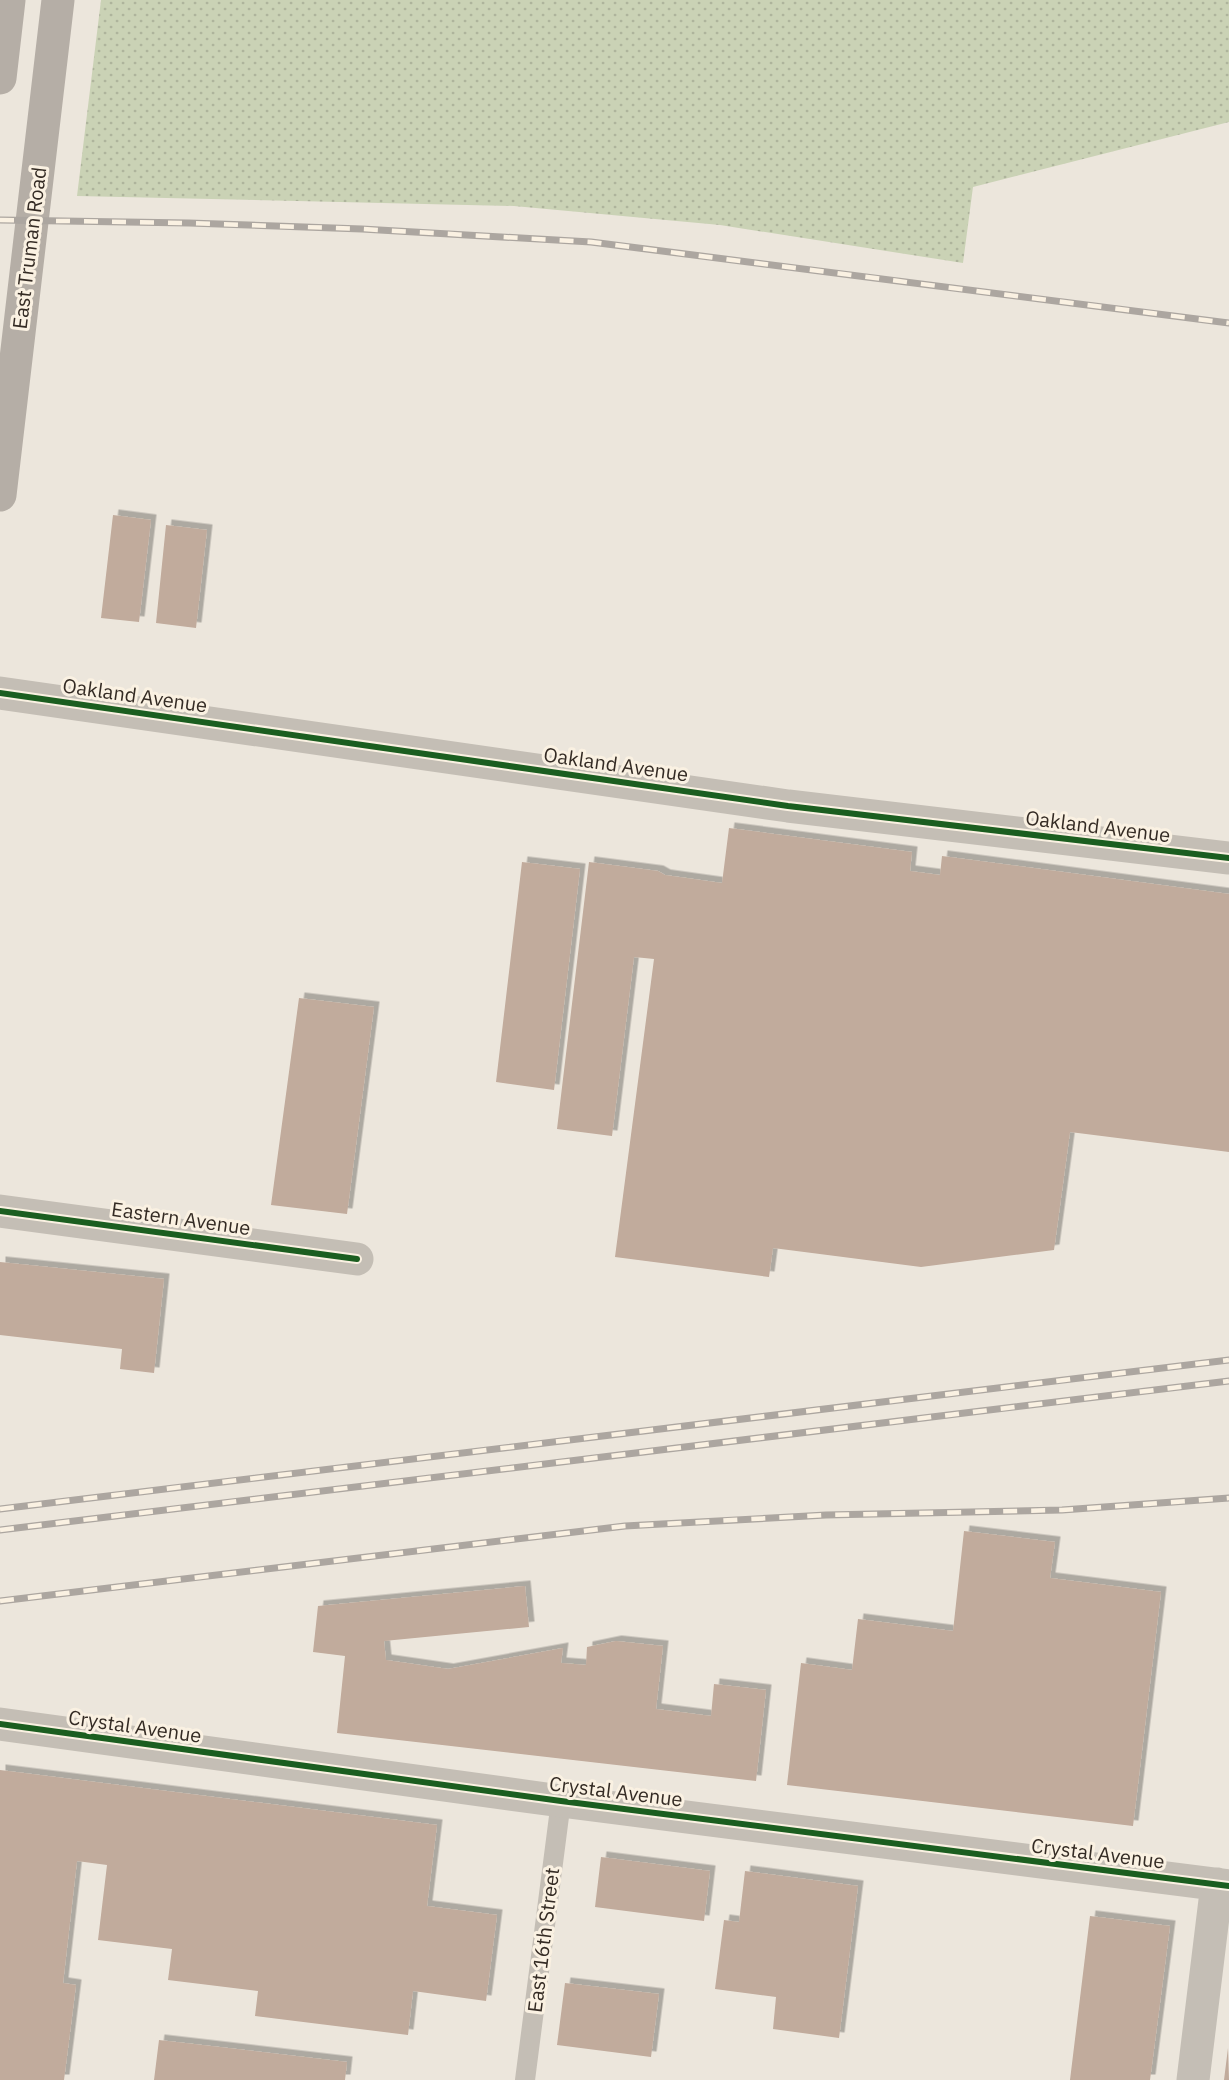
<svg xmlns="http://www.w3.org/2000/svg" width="1229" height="2080" font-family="'IBM Plex Sans',sans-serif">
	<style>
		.grass { fill: url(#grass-dots) }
		.building { fill: #c1ab9c; filter: url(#shadow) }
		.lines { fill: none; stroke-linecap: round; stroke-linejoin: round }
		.lane { stroke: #c4beb5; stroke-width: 20 }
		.street { stroke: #c4beb5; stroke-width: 33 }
		.secondary { stroke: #b5aea6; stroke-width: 33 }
		.rail-casing { stroke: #aca6a0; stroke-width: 7 }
		.rail { stroke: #faf1e2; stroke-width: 4.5; stroke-dasharray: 14; stroke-linecap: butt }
		.cycleway-casing { stroke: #faf1e2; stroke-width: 10 }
		.cycleway { stroke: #1b5e20; stroke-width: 6 }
		.labels { text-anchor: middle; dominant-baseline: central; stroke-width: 6; stroke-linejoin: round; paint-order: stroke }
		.street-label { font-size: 20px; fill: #342b24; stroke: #faf1e2 }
	</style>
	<defs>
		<pattern id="grass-dots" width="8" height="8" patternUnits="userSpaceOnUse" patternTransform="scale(1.5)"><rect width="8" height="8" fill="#cad2b5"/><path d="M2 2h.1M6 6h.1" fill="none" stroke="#aeb49c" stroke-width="1.8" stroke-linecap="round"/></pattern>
		<filter id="shadow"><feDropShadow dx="5.5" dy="-5.5" stdDeviation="0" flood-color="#0004"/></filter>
	</defs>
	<rect width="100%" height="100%" fill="#ece6dc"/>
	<path class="grass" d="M101,0H1229V122L973,187L963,263L720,225L514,206L77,196Z"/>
	<path class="building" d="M113,515L151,520L139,622L101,618Z
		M166,525L207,530L196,628L156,623Z
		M729,828L912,852L910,871L940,875L942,856L1229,894V1152L1070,1132L1054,1250L921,1267L773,1248L769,1277L615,1257L654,959L634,957L612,1136L557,1129L589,862L658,871L665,875L722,883Z
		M522,862L580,869L554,1090L496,1082Z
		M299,998L374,1007L347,1214L271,1205Z
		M0,1262L164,1279L154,1373L120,1369L122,1349L0,1335Z
		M964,1531L1055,1542L1050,1578L1161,1592L1133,1826L787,1785L801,1663L852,1670L858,1619L953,1631Z
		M525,1586L529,1627L384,1641L386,1660L448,1669L563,1648L561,1663L586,1665L587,1647L616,1641L663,1646L656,1709L711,1716L714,1684L766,1690L756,1781L337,1733L345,1656L313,1652L318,1606Z
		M0,1770L437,1825L427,1906L497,1915L486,2001L413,1991L408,2035L255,2016L258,1991L168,1980L172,1949L98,1940L107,1865L77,1861L63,1983L76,1985L64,2080H0Z
		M601,1857L710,1871L704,1921L595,1907Z
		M745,1871L858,1886L839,2038L773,2029L776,1997L715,1989L724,1920L739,1922Z
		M1090,1916L1170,1926L1150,2080H1070Z
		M565,1983L659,1994L651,2057L557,2045Z
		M159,2040L347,2062L345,2080H154Z
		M1228,2048L1229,2080H1224Z"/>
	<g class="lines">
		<path class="lane" d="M525,2080L561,1801"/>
		<path class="street" d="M0,693L788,806L1229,858
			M0,1211L357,1259
			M0,1724L561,1801L1229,1886
			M1193,2080L1217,1884"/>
		<path class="secondary" d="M0,78L9,0
			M0,495L58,0"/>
		<g class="rail-casing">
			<path id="rail" d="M0,220L189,223L362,229L591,242L1229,323
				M0,1509L1229,1360
				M0,1530L1229,1381
				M0,1601L625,1526L826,1515L1062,1510L1229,1498"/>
		</g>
		<use href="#rail" class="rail"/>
		<g class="cycleway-casing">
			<path id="cycleway" d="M0,693L788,806L1229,858
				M0,1211L357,1259
				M0,1724L561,1801L1229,1886"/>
		</g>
		<use href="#cycleway" class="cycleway"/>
	</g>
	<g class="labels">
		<g class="street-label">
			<text transform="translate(29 248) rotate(-83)">East Truman Road</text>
			<text transform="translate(135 695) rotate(8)">Oakland Avenue</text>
			<text transform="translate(616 764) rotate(8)">Oakland Avenue</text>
			<text transform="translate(1098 826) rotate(7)">Oakland Avenue</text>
			<text transform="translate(181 1218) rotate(8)">Eastern Avenue</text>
			<text transform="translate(135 1726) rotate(8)">Crystal Avenue</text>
			<text transform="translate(616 1791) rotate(7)">Crystal Avenue</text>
			<text transform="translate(1098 1853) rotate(7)">Crystal Avenue</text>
			<text transform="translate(543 1940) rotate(-83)">East 16th Street</text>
		</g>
	</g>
</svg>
